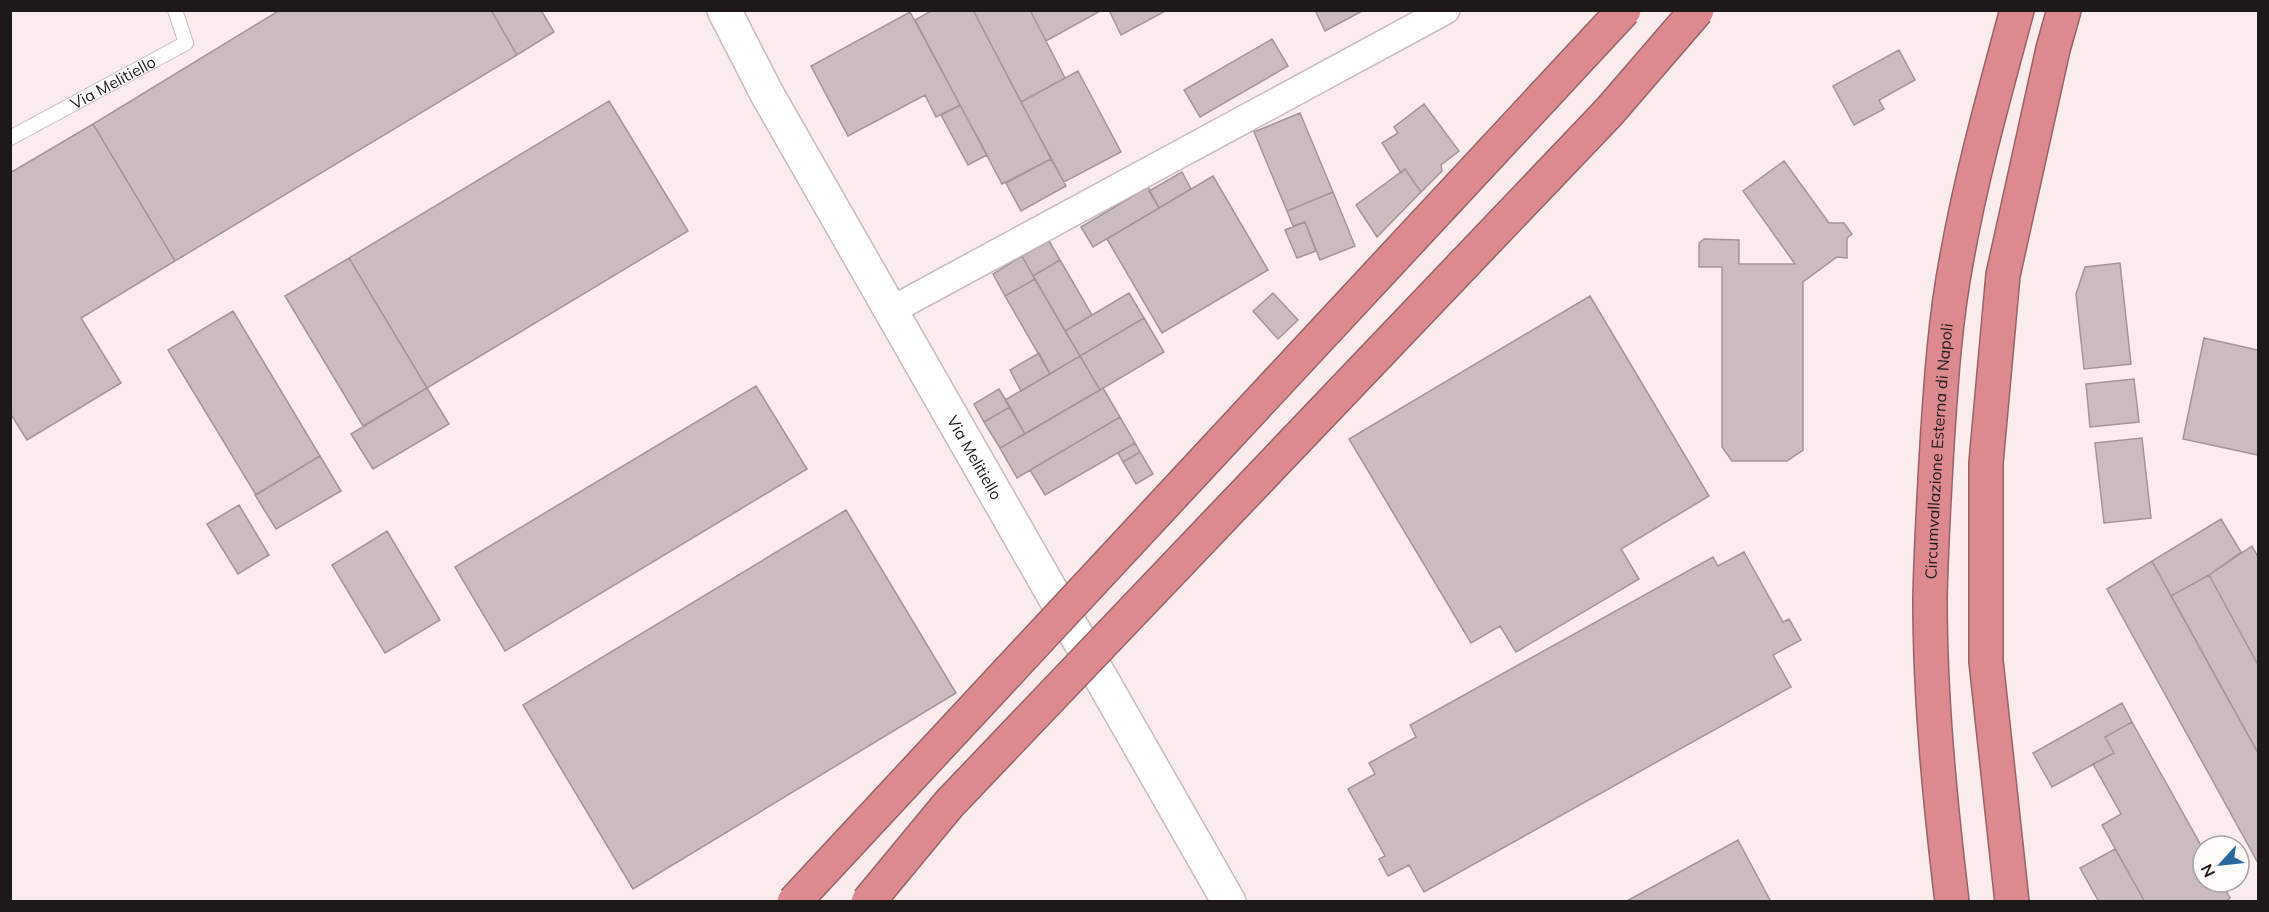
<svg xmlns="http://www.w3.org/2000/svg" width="2269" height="912" font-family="Mulish,sans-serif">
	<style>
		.building { fill: #cabcbc; stroke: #a39596; stroke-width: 1.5 }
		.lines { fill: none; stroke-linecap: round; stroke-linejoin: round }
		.lane-casing { stroke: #c9bbbb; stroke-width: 16 }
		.street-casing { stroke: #c9bbbb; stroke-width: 30 }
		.secondary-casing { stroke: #c9bbbb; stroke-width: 36 }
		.highway-casing { stroke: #9a6266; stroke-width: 36 }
		.lane { stroke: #fff; stroke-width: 14 }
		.street { stroke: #fff; stroke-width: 27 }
		.secondary { stroke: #fff; stroke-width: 33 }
		.highway { stroke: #dc898f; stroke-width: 33 }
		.highway-bridge-casing { stroke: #9a6266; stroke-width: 36; stroke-linecap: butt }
		.highway-bridge { stroke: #dc898f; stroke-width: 33 }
		.labels { text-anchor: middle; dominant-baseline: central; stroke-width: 5; stroke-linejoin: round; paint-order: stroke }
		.street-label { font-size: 16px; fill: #1e1919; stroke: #fffcfc }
	</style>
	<rect width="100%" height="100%" fill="#faecec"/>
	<path class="building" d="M280,10H491L517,55L175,261L93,124Z
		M491,10H541L554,32L517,55Z
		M933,10H973L1051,159L1002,184L915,20Z
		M973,10H1030L1065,78L1021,102Z
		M1030,10H1102L1046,41Z
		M1109,10H1167L1121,35Z
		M1315,10H1364L1325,31Z
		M910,12L960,105L936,117L925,95L848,136L811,66Z
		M1272,39L1288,66L1200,117L1184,90Z
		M1899,50L1915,80L1879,100L1884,109L1854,125L1833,86Z
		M1078,71L1121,152L1064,182L1021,102Z
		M609,101L688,231L427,388L349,258Z
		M1424,104L1459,151L1441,165L1442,171L1421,192L1405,169L1401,173L1382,143L1398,133L1394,127Z
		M960,105L987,155L968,165L941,115Z
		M1300,113L1333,192L1287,211L1254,132Z
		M93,124L175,261L81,318L121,383L27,440L10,413V173Z
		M1051,159L1066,186L1021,211L1006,183Z
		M1784,161L1829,223H1844L1852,234L1847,238V258L1837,257L1803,282V450L1787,461H1732L1722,447V267H1699V243L1704,239L1739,240V264H1795L1743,191Z
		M1405,169L1421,192L1377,237L1356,205Z
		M1182,172L1191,189L1159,208L1149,191Z
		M1213,176L1268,270L1162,333L1107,239Z
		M1148,187L1159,208L1093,247L1081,227Z
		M1333,192L1355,246L1320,260L1305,222L1293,226L1287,211Z
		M1305,222L1316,251L1297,258L1285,230Z
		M1049,241L1060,260L1033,276L1022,256Z
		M1022,256L1035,279L1005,296L993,274Z
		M349,258L427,388L363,426L285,296Z
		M1060,260L1092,315L1065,331L1033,276Z
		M2120,263L2131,364L2084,369L2076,294L2085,267Z
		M1035,279L1080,356L1050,374L1005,296Z
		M1129,293L1144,318L1080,356L1065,331Z
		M1273,293L1298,320L1278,339L1253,311Z
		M1590,296L1709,496L1621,549L1639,579L1516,652L1500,626L1471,643L1349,439Z
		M233,311L320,456L256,495L168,350Z
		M1144,318L1164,352L1100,390L1080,356Z
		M2204,338L2258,350V455L2183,439Z
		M1039,353L1050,374L1021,391L1010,370Z
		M1080,356L1100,390L1025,434L1005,400Z
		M2134,379L2139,422L2090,427L2086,384Z
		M756,386L807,469L505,651L455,567Z
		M427,388L449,424L373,469L351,434Z
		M1103,388L1120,417L1017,478L1000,448Z
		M999,389L1010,407L984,422L974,404Z
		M1010,407L1025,434L1000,448L984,422Z
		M1120,417L1135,443L1045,495L1030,470Z
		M2142,438L2151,518L2104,523L2095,443Z
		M1135,443L1140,452L1123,462L1118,453Z
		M1140,452L1153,474L1136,484L1123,462Z
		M320,456L341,491L276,529L255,495Z
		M239,505L269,555L238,574L207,524Z
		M846,510L956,693L633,889L523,705Z
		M2221,519L2241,552L2209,575L2171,596L2152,561Z
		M387,531L440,620L385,653L332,565Z
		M2252,546L2258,557V665L2209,575Z
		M1744,552L1783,622L1789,619L1801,640L1773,655L1791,687L1424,892L1409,865L1388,876L1379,859L1385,856L1348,789L1375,774L1369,763L1416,737L1410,725L1713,557L1718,566Z
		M2152,561L2258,753V863L2107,589Z
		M2209,575L2258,665V753L2171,596Z
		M2122,703L2132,722L2105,737L2114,753L2052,787L2033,753Z
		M2132,722L2203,849V882H2221L2230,898L2225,902H2145L2102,825L2121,814L2093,764L2114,753L2105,737Z
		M1738,840L1771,902H1625Z
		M2115,849L2145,902H2099L2080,868Z"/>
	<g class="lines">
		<g class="lane-casing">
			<g id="lane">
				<path id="s1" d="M10,138L186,43L175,10"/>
			</g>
		</g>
		<g class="street-casing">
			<path id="street" d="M890,311L1446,10"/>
		</g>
		<g class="secondary-casing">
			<g id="secondary">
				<path id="s2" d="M724,10L767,94L1229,902"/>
			</g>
		</g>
		<g class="highway-casing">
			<g id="highway">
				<path id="s3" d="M1952,902C1940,801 1930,700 1930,599C1931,548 1934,497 1937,445C1941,382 1945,319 1957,257C1972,173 1995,92 2017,10"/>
				<path d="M2012,902L1986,661V463L2003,275L2053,49L2064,10"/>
			</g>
		</g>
		<use href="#lane" class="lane"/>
		<use href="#street" class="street"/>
		<use href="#secondary" class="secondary"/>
		<use href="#highway" class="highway"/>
		<g class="highway-bridge-casing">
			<path id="highway-bridge" d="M794,902L1624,10
				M868,902L949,804L1609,112L1697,10"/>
		</g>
		<use href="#highway-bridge" class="highway-bridge"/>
	</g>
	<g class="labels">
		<g class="street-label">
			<text stroke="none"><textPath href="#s1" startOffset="117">Via Melitiello</textPath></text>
			<text stroke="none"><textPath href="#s3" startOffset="452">Circumvallazione Esterna di Napoli</textPath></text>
			<text stroke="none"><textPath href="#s2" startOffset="513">Via Melitiello</textPath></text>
		</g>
	</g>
	<rect width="2269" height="912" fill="none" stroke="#1e1919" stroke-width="24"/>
	<g transform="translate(2221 864) rotate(243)"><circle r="28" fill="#fffcfc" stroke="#a5a1a1" stroke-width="1.5"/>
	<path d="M0-4.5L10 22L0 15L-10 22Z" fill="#28689e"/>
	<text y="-9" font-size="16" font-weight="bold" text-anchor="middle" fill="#1e1919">N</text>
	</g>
</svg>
